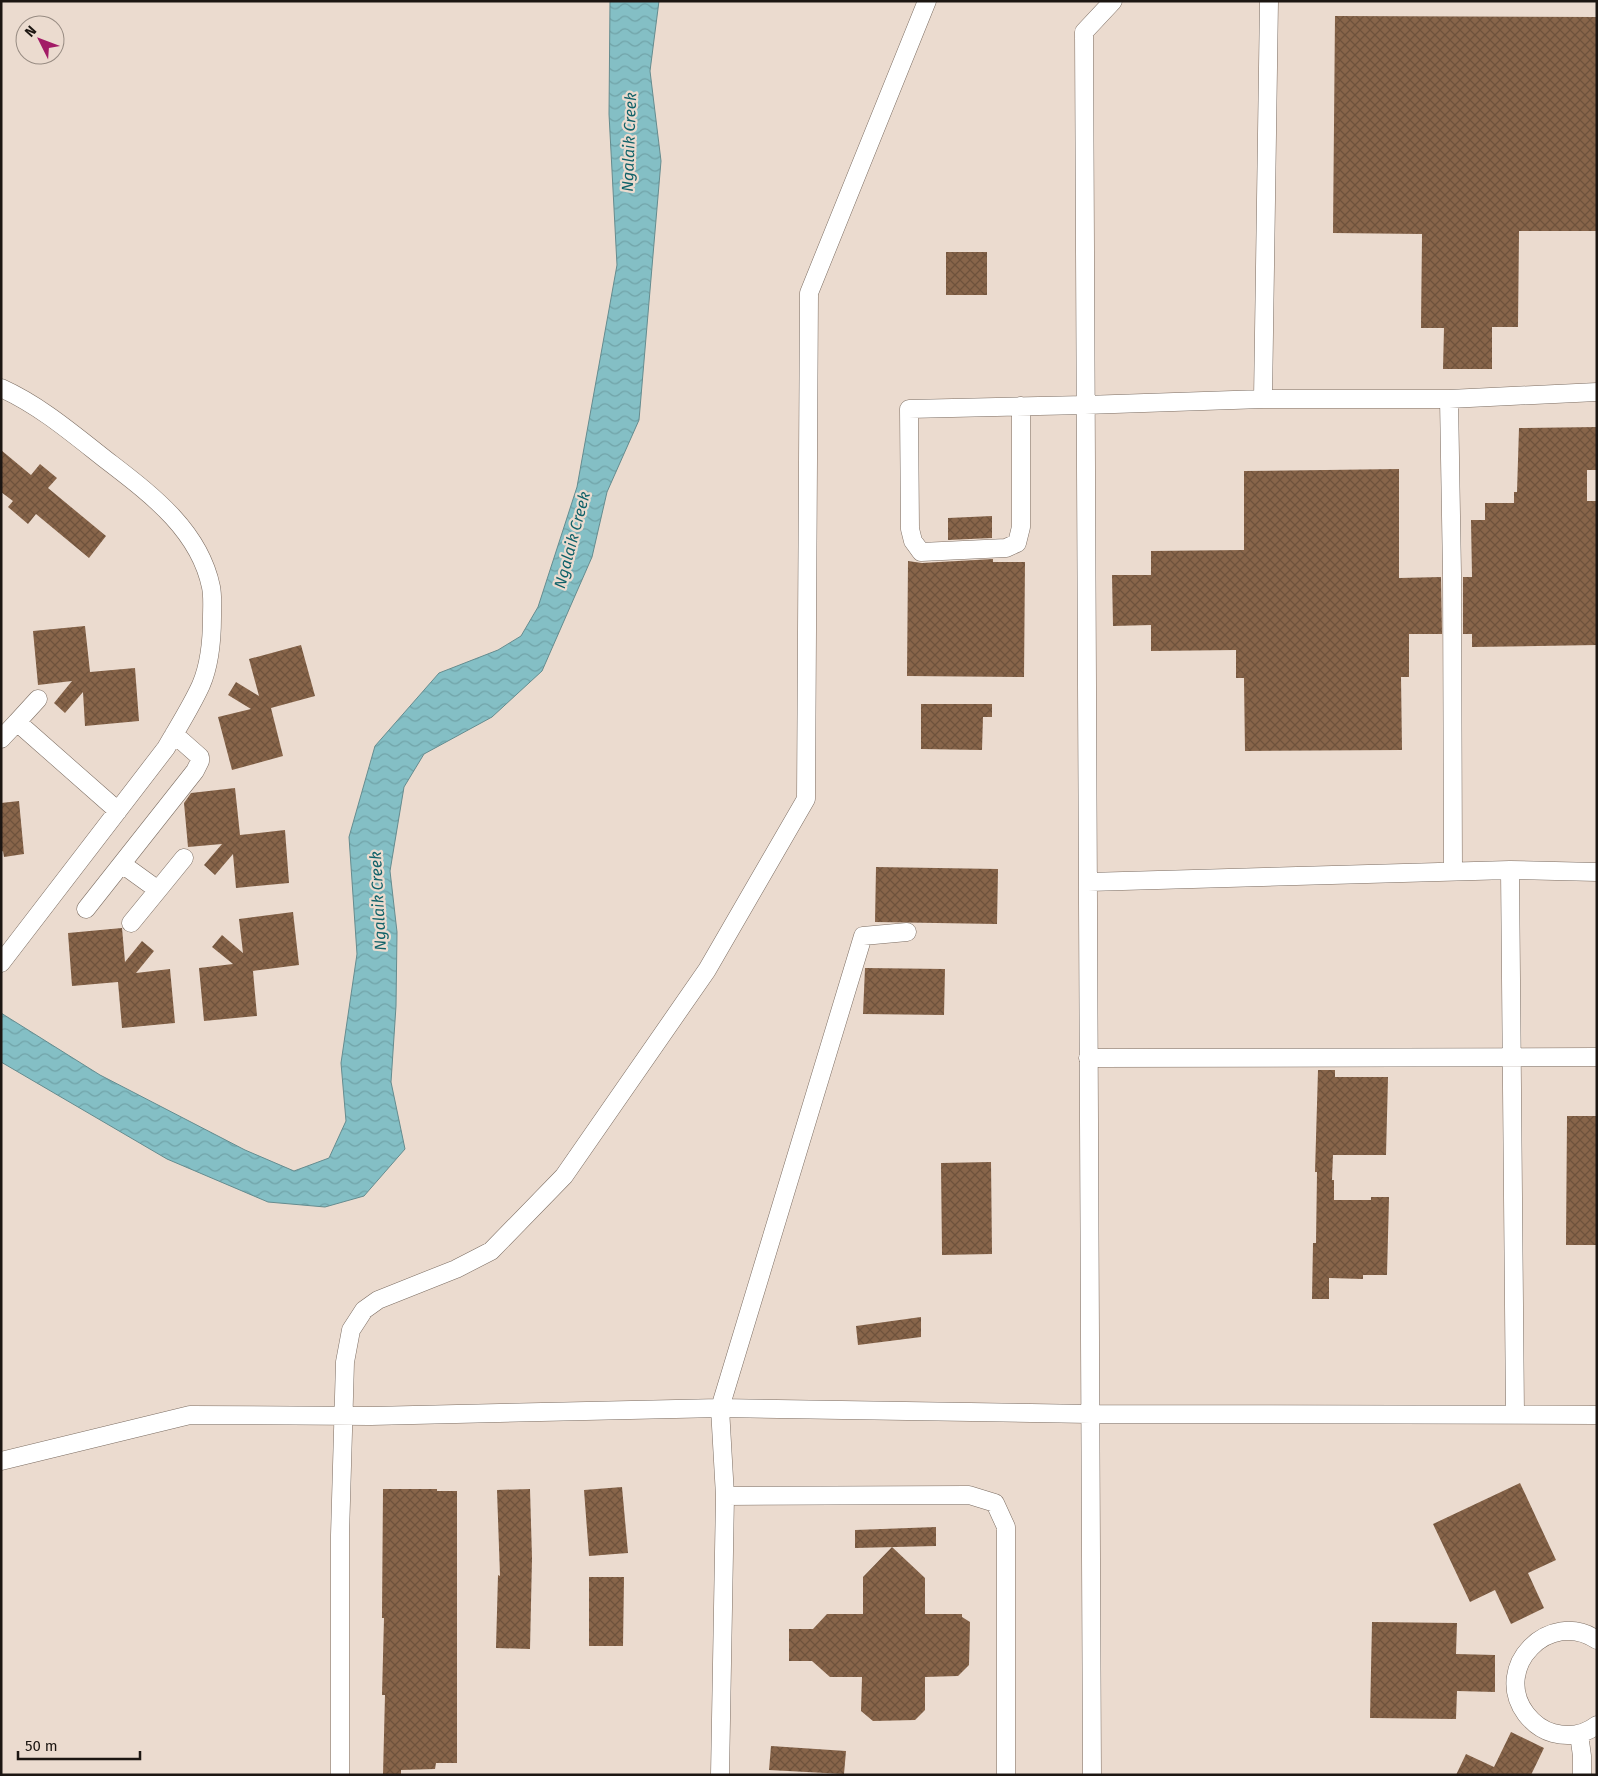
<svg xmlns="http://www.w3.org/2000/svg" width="1598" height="1776" font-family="'Fira Sans',sans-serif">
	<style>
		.water { fill: url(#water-waves); stroke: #658c8f }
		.building { fill: url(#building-cross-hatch) }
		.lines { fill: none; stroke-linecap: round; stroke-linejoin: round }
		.minor-casing { stroke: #7b6c61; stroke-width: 19 }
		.minor { stroke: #fff; stroke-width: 18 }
		.labels { text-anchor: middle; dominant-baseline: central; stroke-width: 4.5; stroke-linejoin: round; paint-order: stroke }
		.water-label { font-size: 16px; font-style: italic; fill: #116269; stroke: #ebdbcf }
	</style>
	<defs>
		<pattern id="water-waves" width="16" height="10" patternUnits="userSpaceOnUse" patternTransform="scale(1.25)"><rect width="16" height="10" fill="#84bfc5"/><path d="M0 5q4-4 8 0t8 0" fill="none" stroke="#71a3a8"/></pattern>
		<pattern id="building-cross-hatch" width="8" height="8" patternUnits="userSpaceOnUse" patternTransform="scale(1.25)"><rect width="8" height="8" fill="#88654a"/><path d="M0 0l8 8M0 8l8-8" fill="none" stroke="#6e523c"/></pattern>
	</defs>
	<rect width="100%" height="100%" fill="#ebdbcf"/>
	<path class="water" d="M610,1H659L650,71L661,161L639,420L607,492L592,557L542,671L492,717L424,754L404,787L390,871L397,932L396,1006L391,1082L405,1149L364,1196L325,1207L268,1202L167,1159L1,1062V1013L100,1075L245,1150L294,1171L329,1158L346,1121L341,1063L357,954L349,837L375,746L439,673L498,650L521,636L538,607L577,487L617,265L609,114Z"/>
	<path class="building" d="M1335,16L1597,17V231H1519L1518,327H1492V369H1443L1444,328H1421L1422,234L1333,233Z
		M946,252H987V295H946Z
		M1597,427V470H1587V501H1597V645L1472,647V634H1463V577H1472L1471,520H1485V503H1514V492H1517L1519,428Z
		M1,450L31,475L40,464L57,478L48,488L106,536L89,558L36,514L28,524L8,507L13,501L1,492Z
		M1399,469V578L1441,577L1442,634H1409V677H1401L1402,750L1245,751L1244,678H1236V650L1151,651V625L1113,626L1112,575H1151V551L1244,550V471Z
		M992,516V538L948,540V518Z
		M993,559V562H1025L1024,677L907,676L908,561L922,563Z
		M85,626L90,672L135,668L139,721L85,726L83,692L65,713L54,703L72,681L38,685L33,631Z
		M301,645L315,696L271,708L283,756L232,770L218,717L251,709L228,695L236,682L259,696L249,659Z
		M921,704H992V717H983L982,750L921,749Z
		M235,788L240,835L285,830L289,883L236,888L233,854L215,875L204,865L222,844L188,847L184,803L191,793Z
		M19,801L24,854L4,857L3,851L1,852V803Z
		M876,867L998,869L997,924L875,922Z
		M293,912L299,965L253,971L257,1016L204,1021L199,968L233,964L212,947L222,935L243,953L239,919Z
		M122,928L125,962L142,941L154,951L136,973L170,969L175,1023L122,1028L118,982L72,986L68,933Z
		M865,968L945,969L944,1015L863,1014Z
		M1318,1070H1335V1077H1388L1386,1155H1333L1332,1180H1334V1200H1371V1197H1389L1387,1275H1363V1279L1329,1278V1299H1312L1313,1243H1316L1317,1172H1315Z
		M1567,1116H1597V1245H1566Z
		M991,1162L992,1254L942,1255L941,1163Z
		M921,1317V1337L858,1345L856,1326Z
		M1520,1483L1556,1560L1528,1573L1544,1608L1511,1624L1495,1590L1470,1602L1433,1524Z
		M622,1487L628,1553L589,1556L584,1490Z
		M383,1489H437V1491H457V1763H436L435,1769L401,1770V1775H383L385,1695H382L384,1618H382Z
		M530,1489L532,1558L530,1649L496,1648L498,1575L500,1576L497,1490Z
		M936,1527V1546L855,1548V1530Z
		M892,1547L925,1578V1614H962V1617L970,1622L969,1665L958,1676L925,1677V1710L915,1720L873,1721L861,1711L862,1677H830L812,1661H789V1629H813L827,1614H863V1577Z
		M589,1577H624L623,1646H589Z
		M1372,1622L1457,1623L1456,1654L1495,1655V1692L1457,1691L1456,1719L1370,1718Z
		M1511,1732L1544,1748L1531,1775H1456L1466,1754L1494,1767Z
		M771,1746L846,1751L844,1774L769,1770Z"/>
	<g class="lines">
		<g class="minor-casing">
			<path id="minor" d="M1,388C39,405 72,433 105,459C149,493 199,529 211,587C213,597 212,608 212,617C212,639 210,664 201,685C191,707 178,727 166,748L1,963
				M1263,399L1269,1
				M1449,399L1452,574L1453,871
				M1021,406V527L1017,543L1006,548L921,552L913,541L910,529L909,409L1085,405L1263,399H1449L1597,392
				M17,722L38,699
				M1,739L17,722L118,811
				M122,864L158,890L131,923
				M1510,870L1597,872
				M1088,882L1510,870L1515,1414
				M158,890L184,858
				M86,909L195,771L200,761V757L174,734
				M1088,1058L1597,1057
				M1,1461L190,1415L371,1416L720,1408L1090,1414L1597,1415
				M725,1496L969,1495L995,1503L1006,1527V1775
				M1597,1640C1550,1608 1491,1667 1526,1714C1533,1723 1542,1730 1553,1733C1568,1737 1584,1735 1597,1725
				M1579,1734L1582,1756V1775
				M340,1775V1535L345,1362L351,1330L364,1310L378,1300L456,1269L491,1251L564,1176L707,970L806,799L809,293L927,1
				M720,1775L725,1496L720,1408L863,936L907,932
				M1092,1775L1084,32L1113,1"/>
		</g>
		<use href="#minor" class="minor"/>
	</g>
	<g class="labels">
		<g class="water-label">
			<text transform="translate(629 142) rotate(-88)">Ngalaik Creek</text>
			<text transform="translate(572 540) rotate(-75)">Ngalaik Creek</text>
			<text transform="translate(378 901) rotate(-93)">Ngalaik Creek</text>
		</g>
	</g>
	<rect width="1598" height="1776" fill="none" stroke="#1c1612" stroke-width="5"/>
	<g transform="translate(40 40) rotate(312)"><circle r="24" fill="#ebdbcf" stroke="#988c83"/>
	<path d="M0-4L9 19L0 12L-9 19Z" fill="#a21b66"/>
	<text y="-8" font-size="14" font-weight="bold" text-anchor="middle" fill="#1c1612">N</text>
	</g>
	<path d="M18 1751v8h122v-8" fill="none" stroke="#1c1612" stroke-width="2.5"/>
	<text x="25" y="1751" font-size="15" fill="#1c1612" stroke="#ebdbcf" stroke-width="4" paint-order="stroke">50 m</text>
</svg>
